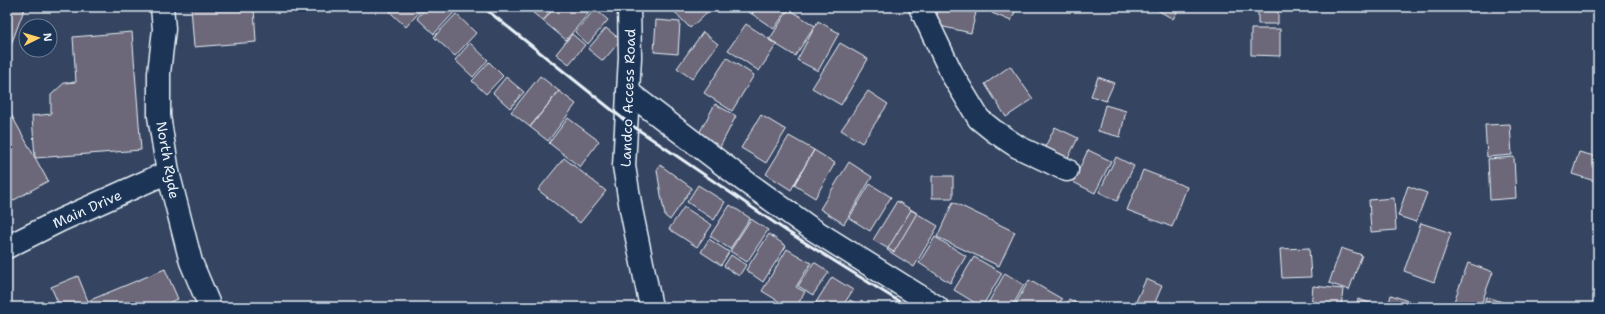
<svg xmlns="http://www.w3.org/2000/svg" width="1605" height="314" font-family="'Shantell Sans',sans-serif">
	<style>
		.building { fill: #6c6779; stroke: #e8f1f8 }
		.lines { fill: none; stroke-linecap: round; stroke-linejoin: round }
		.minor-casing { stroke: #e8f1f8; stroke-width: 25 }
		.tertiary-casing { stroke: #e8f1f8; stroke-width: 25 }
		.minor { stroke: #1d3557; stroke-width: 22 }
		.tertiary { stroke: #1d3557; stroke-width: 22 }
		.rail { stroke: #e8f1f8; stroke-width: 3 }
		.labels { text-anchor: middle; dominant-baseline: central; stroke-width: 4; stroke-linejoin: round; paint-order: stroke }
		.street-label { font-size: 14px; fill: #e8f1f8; stroke: #1d3557 }
	</style>
	<rect width="100%" height="100%" fill="#354461"/>
	<filter id="ink" filterUnits="userSpaceOnUse"><feTurbulence type="fractalNoise" baseFrequency=".025" numOctaves="2"/><feDisplacementMap in="SourceGraphic" scale="8" xChannelSelector="R" yChannelSelector="G"/><feConvolveMatrix kernelMatrix="1 2 1 2 8 2 1 2 1" color-interpolation-filters="sRGB"/></filter>
	<g filter="url(#ink)">
		<path class="building" d="M7,7H25L9,50L7,49Z
			M191,7H254L256,42L194,47Z
			M395,7H424L406,27L390,12Z
			M427,7H459L434,34L417,18Z
			M526,7H555L543,21Z
			M555,7H594L566,40L543,21Z
			M670,7H713L690,28Z
			M740,7H756L752,14Z
			M756,7H789L774,29L752,14Z
			M939,7H971L977,8L971,33L935,25Z
			M995,7H1017L1011,21L992,13Z
			M1152,7H1180L1173,19Z
			M1258,7H1278V24H1258Z
			M595,9L608,20L588,44L575,32Z
			M789,9L815,26L795,56L769,40Z
			M456,14L476,33L455,56L434,37Z
			M656,20L680,22L678,54L654,52Z
			M818,21L839,33L818,71L797,60Z
			M746,24L777,44L759,71L728,50Z
			M606,28L621,40L603,61L588,49Z
			M1251,29H1280V56L1251,55Z
			M132,32L141,150L35,158L32,116L51,114V95L64,83L76,82L73,37Z
			M703,32L718,44L692,79L677,68Z
			M572,34L585,45L569,64L556,54Z
			M470,43L488,60L473,77L455,60Z
			M840,43L868,59L841,105L812,88Z
			M727,58L754,75L732,111L704,93Z
			M489,62L503,76L486,94L472,81Z
			M1010,66L1033,99L1006,117L985,84Z
			M540,76L559,91L530,127L511,112Z
			M506,77L524,92L510,108L493,93Z
			M1098,77L1114,83L1106,101L1091,96Z
			M559,91L576,104L548,141L530,127Z
			M868,91L888,104L862,143L841,130Z
			M715,104L736,116L719,149L697,137Z
			M1105,105L1126,111L1120,137L1098,131Z
			M8,109L48,181L7,204V110Z
			M761,115L786,130L766,163L741,148Z
			M568,118L599,141L580,167L549,143Z
			M1510,124L1512,155L1487,157L1485,125Z
			M1055,127L1078,138L1065,164L1042,153Z
			M789,136L814,150L791,190L766,174Z
			M814,150L835,163L815,198L794,185Z
			M1088,150L1111,161L1095,193L1073,182Z
			M1579,152L1598,157V182L1572,174Z
			M1116,157L1134,166L1117,201L1099,192Z
			M1514,157L1516,198L1490,200L1488,159Z
			M564,158L606,191L580,223L538,190Z
			M849,162L872,177L844,224L820,209Z
			M660,165L692,188L670,220L665,216L661,195L657,170Z
			M1143,170L1187,187L1172,227L1127,210Z
			M932,176H953V198H932Z
			M870,184L891,197L870,231L849,218Z
			M698,185L725,202L714,220L687,202Z
			M1408,186L1427,193L1416,222L1398,216Z
			M1394,198L1396,230L1371,232L1369,200Z
			M897,201L917,213L894,252L873,240Z
			M953,202L1015,232L999,266L937,237Z
			M730,205L750,218L730,249L710,236Z
			M684,207L712,225L697,247L669,229Z
			M911,210L938,226L914,267L887,250Z
			M751,219L768,230L747,262L730,251Z
			M1421,223L1451,233L1434,282L1404,271Z
			M769,234L786,246L763,282L746,270Z
			M935,237L966,256L950,283L919,263Z
			M709,239L729,252L721,265L701,252Z
			M1309,248L1311,277L1282,278L1280,249Z
			M1341,248L1362,255L1349,290L1329,283Z
			M787,249L811,263L796,287L805,292L796,307H788L762,291Z
			M731,255L746,265L739,276L724,266Z
			M974,257L1002,273L982,307L954,290Z
			M814,262L829,272L813,295L798,286Z
			M1468,263L1493,272L1480,307H1452Z
			M165,269L178,299L158,307H60L51,287L78,276L88,301Z
			M1005,273L1024,285L1012,307H989L987,305Z
			M832,277L853,290L842,307H813Z
			M1146,279L1162,286L1153,307H1136L1134,306Z
			M1029,280L1062,299L1057,307H1014Z
			M1313,286L1343,289L1341,307H1311Z
			M1391,295L1411,302L1409,307H1388Z
			M1486,297L1509,304L1508,307H1483Z
			M1069,299L1084,307H1065Z
			M1358,299L1383,307H1356Z
			M850,300L862,307H846Z"/>
		<g class="lines">
			<g class="minor-casing">
				<path id="minor" d="M162,7L164,29L159,73V116L168,172L191,262L210,307
					M920,7L953,76L979,119L994,131L1018,147L1067,170
					M628,92L742,179L809,227L937,307
					M7,247L61,220L168,172"/>
			</g>
			<g class="tertiary-casing">
				<path id="tertiary" d="M629,7L630,57L624,166L631,209L651,307"/>
			</g>
			<use href="#minor" class="minor"/>
			<use href="#tertiary" class="tertiary"/>
			<path class="rail" d="M483,7L627,122L788,232L908,307"/>
		</g>
	</g>
	<g class="labels">
		<g class="street-label">
			<text transform="translate(628 98) rotate(-88)">Landco Access Road</text>
			<text transform="translate(168 160) rotate(80)">North Ryde</text>
			<text transform="translate(87 209) rotate(-24)">Main Drive</text>
		</g>
	</g>
	<rect width="1605" height="314" fill="none" stroke="#1d3557" stroke-width="24"/>
	<rect x="12" y="12" width="1581" height="290" fill="none" stroke="#e8f1f8" stroke-width="1.5" filter="url(#ink)"/>
	<g transform="translate(38 38) rotate(85)"><circle r="19" fill="#1d3557" stroke="#6e8097"/>
	<path d="M0-3L7 15L0 10L-7 15Z" fill="#ffd166"/>
	<text y="-6" font-size="11" font-weight="bold" text-anchor="middle" fill="#e8f1f8">N</text>
	</g>
</svg>
